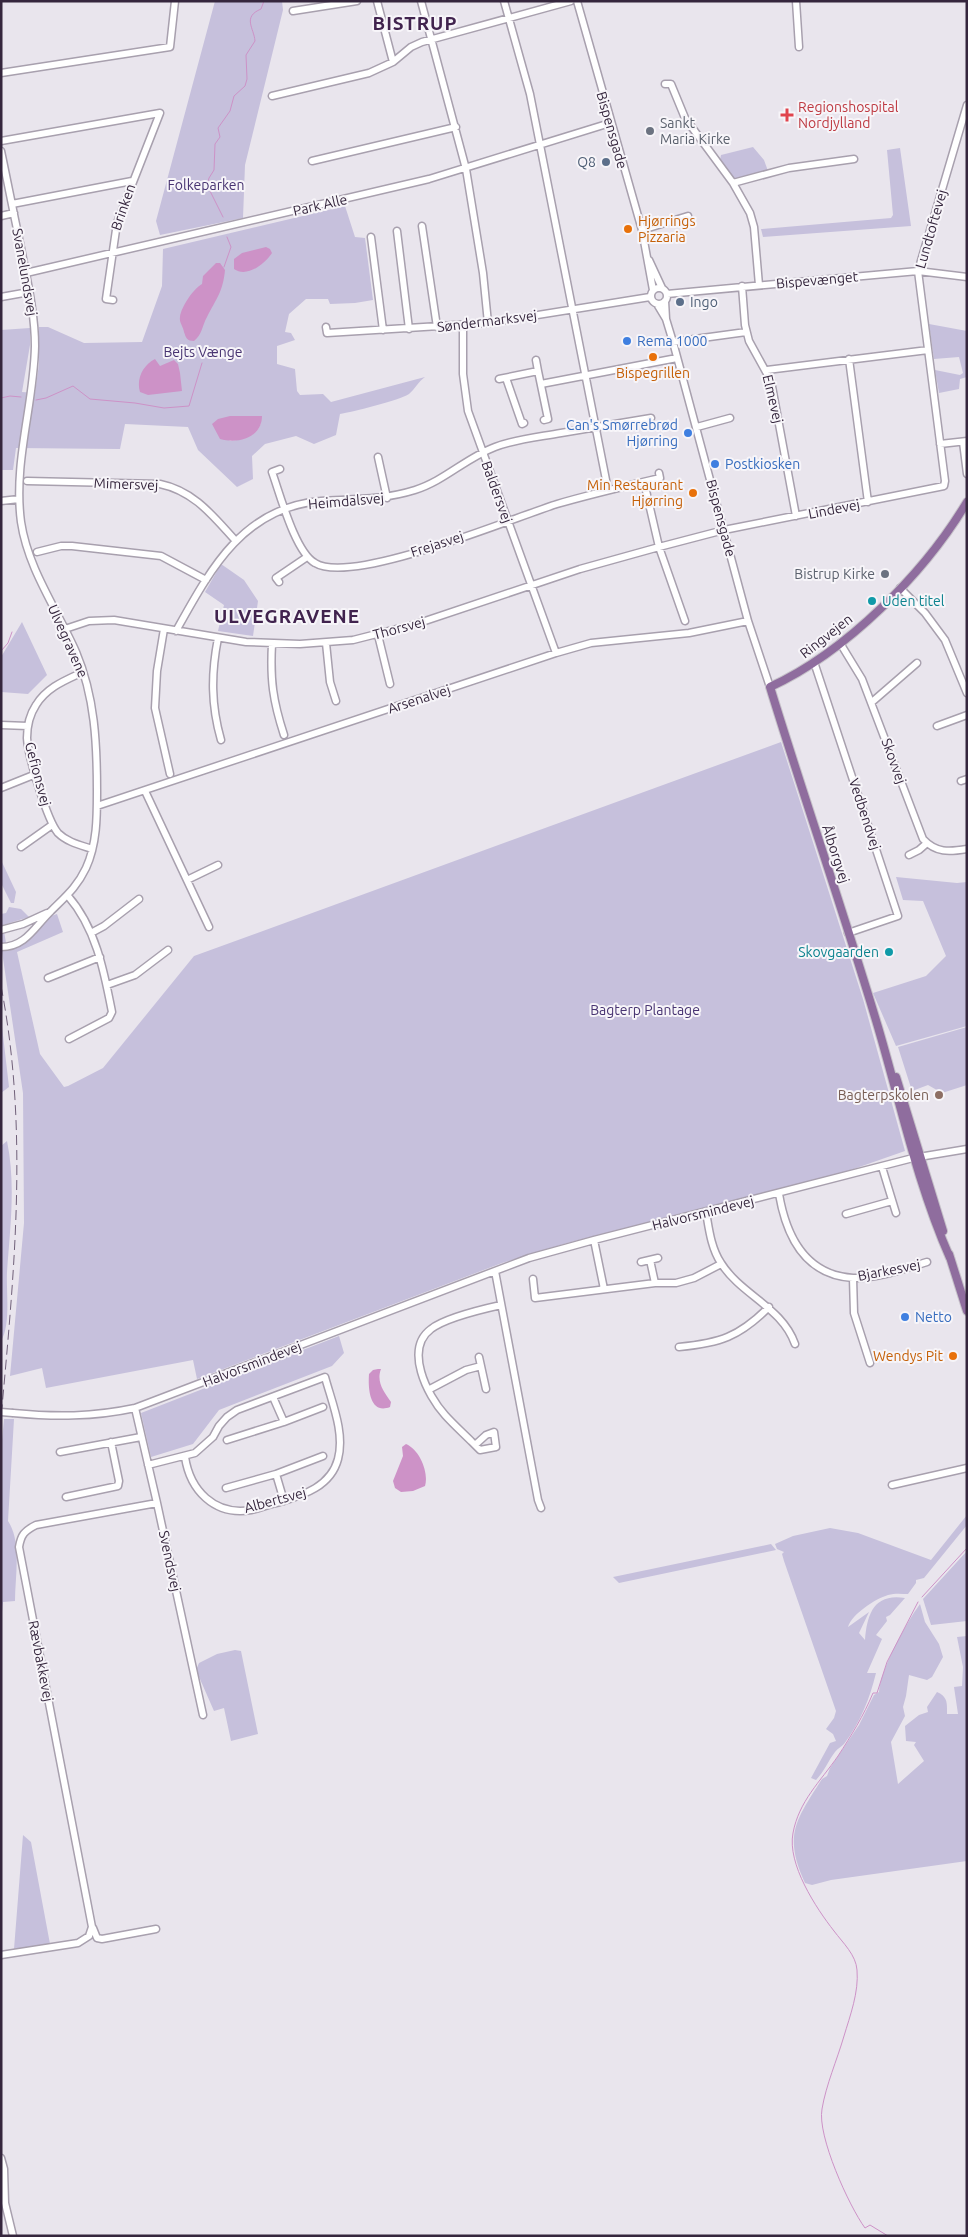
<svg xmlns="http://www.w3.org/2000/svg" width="968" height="2237" font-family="Ubuntu,sans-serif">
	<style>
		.green { fill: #c6c0dc; fill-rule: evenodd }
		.water { fill: #cd92c7 }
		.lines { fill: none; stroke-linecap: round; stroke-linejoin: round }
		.stream { stroke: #cd92c7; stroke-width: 1 }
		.minor-casing { stroke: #a8a0ae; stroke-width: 9 }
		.major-casing { stroke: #c6c2c9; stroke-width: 10 }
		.minor { stroke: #fff; stroke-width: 6 }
		.major { stroke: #8f6d9e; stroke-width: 8 }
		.rail { stroke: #706079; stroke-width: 1; stroke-dasharray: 10 5; stroke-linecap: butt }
		.minor-bridge-casing { stroke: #a8a0ae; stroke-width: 9; stroke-linecap: butt }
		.minor-bridge { stroke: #fff; stroke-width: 6 }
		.health-dot { fill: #e0444e; stroke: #f7f5f9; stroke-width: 2 }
		.worship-dot { fill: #6b7280; stroke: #f7f5f9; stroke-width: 2 }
		.service-dot { fill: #5c6f8a; stroke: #f7f5f9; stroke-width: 2 }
		.food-dot { fill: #e8710a; stroke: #f7f5f9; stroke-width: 2 }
		.shop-dot { fill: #3f7fe0; stroke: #f7f5f9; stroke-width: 2 }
		.culture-dot { fill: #0f9aa8; stroke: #f7f5f9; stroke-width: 2 }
		.education-dot { fill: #8d6e63; stroke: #f7f5f9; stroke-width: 2 }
		.labels { text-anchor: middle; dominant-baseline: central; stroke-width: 4; stroke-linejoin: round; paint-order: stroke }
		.health-label { font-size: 14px; fill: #be3a42; stroke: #f7f5f9; text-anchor: start }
		.worship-label { font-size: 14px; fill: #5b616d; stroke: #f7f5f9; text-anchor: start }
		.street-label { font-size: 14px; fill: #35263d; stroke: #f7f5f9 }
		.service-label { font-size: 14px; fill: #4e5e75; stroke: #f7f5f9; text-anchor: end }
		.park-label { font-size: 14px; fill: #473371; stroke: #f7f5f9 }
		.food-label { font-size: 14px; fill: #c56008; stroke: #f7f5f9; text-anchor: end }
		.shop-label { font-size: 14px; fill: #366cbe; stroke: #f7f5f9; text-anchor: start }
		.culture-label { font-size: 14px; fill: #0d838f; stroke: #f7f5f9; text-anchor: start }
		.education-label { font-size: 14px; fill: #785e54; stroke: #f7f5f9; text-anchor: end }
		.district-label { font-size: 19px; font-weight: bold; letter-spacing: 1px; fill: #41234e; stroke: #f7f5f9 }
	</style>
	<rect width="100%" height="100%" fill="#e9e5ed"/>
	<path class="green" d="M215,1H282L283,10L245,165L243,218L160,235L156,221Z
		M753,147L764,160L768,171L735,179L720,160L721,155Z
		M900,148L911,226L763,237L761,229L891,218L893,215L887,150Z
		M345,206L355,237L365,238L373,300L355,303L330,304L328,299H306L289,314L285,332L291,333L295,340L277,346V364L295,369L297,391L300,395L323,394L331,402L425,377C418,382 415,389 409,394C400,400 352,412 340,414L336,435L314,444L296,436L265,444L252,456L253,479L237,487L198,450L188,427L125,424L120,449H118L16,448L13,470H1V330L30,328V345L22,392L35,393L39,364V327H48L84,343L142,342L162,286L163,249ZM261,416C263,435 245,439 229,441Z
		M929,324L967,331V377L960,379L959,389L939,393L935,370L960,375L963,373L959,357L934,359Z
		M221,564L244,580L258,601L253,636L218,631L224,605L205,592Z
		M22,622L47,675L28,694L1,692V657Z
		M781,742L863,999L905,1151L845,1172L567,1243L502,1263L197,1379L193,1360L46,1388L42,1368L10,1376L24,1223L23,1093L1,945V914L6,913L9,907L21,909L29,917L3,925L7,949L48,917L57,914L63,932L17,952L40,1054L64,1087L68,1086L103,1068L194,956Z
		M1,860L16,892L14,903H11L1,883Z
		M896,877L957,883L967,882V1026L896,1046L873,993L926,976L946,956L923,901L903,900Z
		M1,1018L9,1087L1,1093Z
		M967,1027V1085L942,1093L928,1085L912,1091L898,1047Z
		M7,1141C16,1184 10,1229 7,1272C6,1291 11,1325 1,1341V1146Z
		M339,1336L344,1353L332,1366L219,1410L193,1444L151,1457L141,1413Z
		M4,1419H14L8,1521C22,1542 15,1576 15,1601L3,1602L1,1622V1450Z
		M967,1515V1525L924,1578L916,1580V1583L908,1594C902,1594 895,1593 888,1595C875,1599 852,1614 848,1627L869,1612L859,1633L865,1640C867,1614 874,1593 905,1598L890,1615L886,1617L887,1621L876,1635L882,1639L867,1673H876C870,1698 860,1723 844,1744C841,1747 838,1748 835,1752C828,1761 824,1772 816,1780L811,1778L830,1743L836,1741L833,1734L826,1729L834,1718L836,1711L784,1561L782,1554L784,1552L777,1549L775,1544L793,1536L830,1528L858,1533L931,1560Z
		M771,1544L776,1550L619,1583L613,1577Z
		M967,1551V1621L931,1625L923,1599Z
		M920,1604L925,1622L939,1644L943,1657L932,1677L927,1680L909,1675L906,1696L903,1707L905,1716L891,1742L898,1784L924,1761L914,1745L916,1742L906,1741L905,1726L919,1715L928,1712L927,1707L937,1692C948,1697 947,1703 947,1714H958L954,1687L962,1686L963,1667L957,1637L967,1636V1861L831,1880L812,1885L805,1883C783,1835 796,1820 822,1779L827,1776L830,1768L859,1725L874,1695L879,1692C880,1670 906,1623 920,1604Z
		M235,1650L241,1651L258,1734L231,1741L224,1708L214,1711L196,1670L199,1663L217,1654Z
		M23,1835L31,1842L50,1944L14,1949Z"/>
	<path class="water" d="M266,247L270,249L272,253C265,264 247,278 234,269V259L242,253Z
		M216,263H220L225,270C223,292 216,299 207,317C202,326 202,335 194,341C187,341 186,338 184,332C183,326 179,323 180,317C181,307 194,288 202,284L203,276Z
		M155,359L160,366L174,360L178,364L180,373L182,391L148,395L140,392C136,379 143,365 155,359Z
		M230,416H262C262,438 238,444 220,439L212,424L218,419Z
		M378,1369H381C376,1382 384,1392 391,1402L390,1407C369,1415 368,1387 369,1374L373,1370Z
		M406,1444C420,1450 429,1473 425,1486L413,1491L401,1492L395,1488L393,1481L403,1456L402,1447Z"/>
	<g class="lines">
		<path class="stream" d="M223,217L207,185L209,178L214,170L215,144L220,137L218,128L230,111L234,96L245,86L247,79L246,55L255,41C254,28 242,17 261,9L264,1
			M224,267L231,247L227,237
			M1,398L10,396L21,397
			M36,400L46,398L73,386L90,399L135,403L164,408L189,406L202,363
			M1,651L8,643L12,632
			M922,1597L967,1548
			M888,2236L870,2225L865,2228C849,2206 817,2136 822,2109C826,2085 837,2060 844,2036C850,2016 859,1992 857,1970C856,1955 843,1943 834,1931C816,1908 787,1864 793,1833C799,1801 820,1782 838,1756C851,1736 864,1715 873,1693H877L887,1662L918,1602"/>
		<g class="minor-casing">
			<path id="minor" d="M377,1L393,62
				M421,1L466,169L483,273L488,323
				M504,1L530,94L608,490
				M577,1L642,230L653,290
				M796,1L799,47
				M293,11L357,1
				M1,73L170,47L175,1
				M665,84H671L685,118L733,183L750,213L754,227L759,285
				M272,96L369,73L393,62L411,47L422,42L571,1
				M1,141L160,113
				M1,151C8,184 14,216 21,248C27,280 35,313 35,346C34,405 13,462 21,522C28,569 57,609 76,652C95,697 97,744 97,792C97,817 97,844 86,868C77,887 66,896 51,911C35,926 26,947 1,947
				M312,161L456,127
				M733,183L789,168L854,159
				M12,204L132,181
				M1,216L14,213
				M422,226L437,327
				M642,230L688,216
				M397,231L409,329
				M371,237L383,330
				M649,260L662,288
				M26,273L429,179L610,123
				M742,286L745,325L749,341L771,381L796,516
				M651 296a8 8 0 1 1 16 0a8 8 0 1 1-16 0Z
				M667,294L918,271L967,277
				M1,297L29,292
				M113,300L106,299L117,223L160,113
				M665,301L666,319
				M657,304L666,319L673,342L748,621L770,687
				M463,326V374L468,411L556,653
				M326,327L327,333L488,323L650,297
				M673,342L746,332
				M849,359L868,502
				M536,360L538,371
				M767,370L928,350
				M506,378L522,424L524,423
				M499,379L538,371L548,419L544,420
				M541,384L677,358
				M697,427L730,418
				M963,442L967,474
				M940,444L967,441
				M378,457L387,498
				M280,469L272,472C280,494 295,552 315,563C352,586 512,518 557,504C591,494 626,486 660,478L659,473
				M27,481L160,484C194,491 213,516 235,540
				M644,482L659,547L685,621
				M1,501L19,499
				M37,552L61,546H72L161,556L206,580
				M279,582L276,578L307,557
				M900,588L925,613L945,640L967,693
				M65,629L89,621L114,620L246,642L300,644L353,640L416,624L580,569L659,547L724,530L944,486L945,481L918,271L967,105
				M164,629L157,671L155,708L170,774
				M176,631C210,570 243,507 321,501C354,499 383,500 415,490C444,481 466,458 495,447C516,439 539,437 561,433C591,428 621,423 651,418
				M378,635L390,684
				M218,638C211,674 211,705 221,740
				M326,643L330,682L336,701
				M840,643L862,679L923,839C936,853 949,852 967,849
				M272,644C270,680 273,701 284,735
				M814,662L898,916L848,933
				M83,672C66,680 47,687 36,705C30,714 27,726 27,738C28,756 47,820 58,833C67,842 80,845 92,849
				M872,702L917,663
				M1,725L28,726
				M937,726L967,715
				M961,781L967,779
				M1,788L36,774
				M145,791L209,927
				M97,806L556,653L591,643L689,633L748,621
				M21,847L52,825
				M909,855L919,850L927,843
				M187,880L218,865
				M68,896C96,928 104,971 112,1012L109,1018L69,1039
				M1,930L23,924L47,913
				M91,933L104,926L139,899
				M48,978L100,957
				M107,985L135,975L168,950
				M882,1167L896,1213
				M779,1194C786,1235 804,1275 853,1278C877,1279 903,1269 927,1262
				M706,1212C709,1229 711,1248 721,1263C741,1295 782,1307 795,1344
				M846,1214L892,1201
				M594,1240L604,1289
				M650,1260L655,1283
				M641,1262L658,1258
				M495,1271L538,1500L541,1508
				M853,1278L854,1313L870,1363
				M533,1279L535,1298L655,1283H676L694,1278L721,1264
				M679,1347C720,1343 739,1337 769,1307
				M479,1357L486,1389
				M430,1389L466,1370L481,1366
				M135,1408L157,1503L203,1715
				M13,1413C55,1417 93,1417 135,1408L529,1258L594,1240L913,1158L967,1149
				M284,1422L323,1407
				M227,1440L284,1422L273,1397
				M475,1445L486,1435L494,1432L496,1447L480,1450L472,1442C463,1433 453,1424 445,1415C427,1395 404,1349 431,1329C445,1318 483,1309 501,1305
				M60,1452L141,1437
				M148,1465L195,1453L213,1437L219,1426L227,1417L237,1410L325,1377C332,1403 345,1433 338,1459C331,1486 304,1495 280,1502C270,1504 260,1508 251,1510C214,1516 190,1490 185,1457
				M276,1474L284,1501
				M892,1485L967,1468
				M226,1488L276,1474L323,1456
				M66,1497L118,1486L119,1481L111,1442
				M93,1928L97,1938L102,1939L156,1929
				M1,1955L78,1943L89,1936L92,1927L19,1547C21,1535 24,1531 36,1525L157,1503
				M1,2158L4,2169L5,2203L13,2236"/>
		</g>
		<g class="major-casing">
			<path id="major" d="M896,1077L943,1231
				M949,1254L967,1311
				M950,1258C917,1183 901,1105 878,1027C844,913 805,801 770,687C846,652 924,574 967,502"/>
		</g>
		<use href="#minor" class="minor"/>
		<use href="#major" class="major"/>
		<path class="rail" d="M1,986C29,1130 14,1274 1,1418"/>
		<g class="minor-bridge-casing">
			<path id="minor-bridge" d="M1,1412L13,1413"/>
		</g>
		<use href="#minor-bridge" class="minor-bridge"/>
	</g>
	<path class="health-dot" d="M784.5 107.5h5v5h5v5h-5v5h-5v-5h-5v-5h5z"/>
	<g class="worship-dot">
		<circle cx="650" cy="131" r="5"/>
		<circle cx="885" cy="574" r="5"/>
	</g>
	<g class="service-dot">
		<circle cx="606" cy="162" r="5"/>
		<circle cx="680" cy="302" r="5"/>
	</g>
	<g class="food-dot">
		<circle cx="628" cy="229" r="5"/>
		<circle cx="653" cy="357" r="5"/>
		<circle cx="693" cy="493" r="5"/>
		<circle cx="953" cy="1356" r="5"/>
	</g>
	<g class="shop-dot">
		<circle cx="627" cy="341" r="5"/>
		<circle cx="688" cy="433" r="5"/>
		<circle cx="715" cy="464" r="5"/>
		<circle cx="905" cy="1317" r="5"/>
	</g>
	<g class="culture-dot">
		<circle cx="872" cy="601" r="5"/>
		<circle cx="889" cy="952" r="5"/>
	</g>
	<circle class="education-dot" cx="939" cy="1095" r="5"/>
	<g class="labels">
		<g class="health-label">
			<text x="798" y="107">Regionshospital<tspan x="798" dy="16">Nordjylland</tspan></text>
		</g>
		<g class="worship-label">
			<text x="660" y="123">Sankt<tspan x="660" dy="16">Maria Kirke</tspan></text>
			<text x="875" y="574" text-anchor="end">Bistrup Kirke</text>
		</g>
		<g class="street-label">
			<text transform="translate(612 130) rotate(74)">Bispensgade</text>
			<text transform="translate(320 205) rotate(-13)">Park Alle</text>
			<text transform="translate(123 207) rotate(-71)">Brinken</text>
			<text transform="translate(931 229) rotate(-74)">Lundtoftevej</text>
			<text transform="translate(25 272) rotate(80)">Svanelundsvej</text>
			<text transform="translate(817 280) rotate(-5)">Bispevænget</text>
			<text transform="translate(487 321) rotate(-7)">Søndermarksvej</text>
			<text transform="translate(773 399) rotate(77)">Elmevej</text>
			<text transform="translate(126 484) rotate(2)">Mimersvej</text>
			<text transform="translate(497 492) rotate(70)">Baldersvej</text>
			<text transform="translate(346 501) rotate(-5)">Heimdalsvej</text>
			<text transform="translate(834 509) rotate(-11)">Lindevej</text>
			<text transform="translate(721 518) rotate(75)">Bispensgade</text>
			<text transform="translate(437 544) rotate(-18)">Frejasvej</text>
			<text transform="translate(399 628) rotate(-15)">Thorsvej</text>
			<text transform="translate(826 636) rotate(-38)">Ringvejen</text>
			<text transform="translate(68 641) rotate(66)">Ulvegravene</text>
			<text transform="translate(419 699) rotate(-18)">Arsenalvej</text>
			<text transform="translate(894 761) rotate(70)">Skovvej</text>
			<text transform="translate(38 774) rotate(75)">Gefionsvej</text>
			<text transform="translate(865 814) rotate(72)">Vedbendvej</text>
			<text transform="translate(836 854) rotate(72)">Ålborgvej</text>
			<text transform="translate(703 1213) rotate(-14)">Halvorsmindevej</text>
			<text transform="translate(889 1270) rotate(-11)">Bjarkesvej</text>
			<text transform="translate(252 1364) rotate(-21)">Halvorsmindevej</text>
			<text transform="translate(275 1500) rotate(-15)">Albertsvej</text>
			<text transform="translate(170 1561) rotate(78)">Svendsvej</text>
			<text transform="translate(41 1661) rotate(79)">Rævbakkevej</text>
		</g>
		<g class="service-label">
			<text x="596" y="162">Q8</text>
			<text x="690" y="302" text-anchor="start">Ingo</text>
		</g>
		<g class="park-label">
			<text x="206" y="185">Folkeparken</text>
			<text x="203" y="352">Bejts Vænge</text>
			<text x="645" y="1010">Bagterp Plantage</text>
		</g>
		<g class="food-label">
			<text x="638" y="221" text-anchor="start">Hjørrings<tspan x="638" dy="16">Pizzaria</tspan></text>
			<text x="653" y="373" text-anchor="middle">Bispegrillen</text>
			<text x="683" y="485">Min Restaurant<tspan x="683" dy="16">Hjørring</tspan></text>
			<text x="943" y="1356">Wendys Pit</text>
		</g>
		<g class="shop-label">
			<text x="637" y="341">Rema 1000</text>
			<text x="678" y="425" text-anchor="end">Can's Smørrebrød<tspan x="678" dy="16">Hjørring</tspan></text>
			<text x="725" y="464">Postkiosken</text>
			<text x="915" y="1317">Netto</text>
		</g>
		<g class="culture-label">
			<text x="882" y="601">Uden titel</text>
			<text x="879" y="952" text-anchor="end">Skovgaarden</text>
		</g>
		<g class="education-label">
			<text x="929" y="1095">Bagterpskolen</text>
		</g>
		<g class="district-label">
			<text x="415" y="23">BISTRUP</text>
			<text x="287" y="616">ULVEGRAVENE</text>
		</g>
	</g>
	<rect width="968" height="2237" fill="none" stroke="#35263d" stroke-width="5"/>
</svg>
